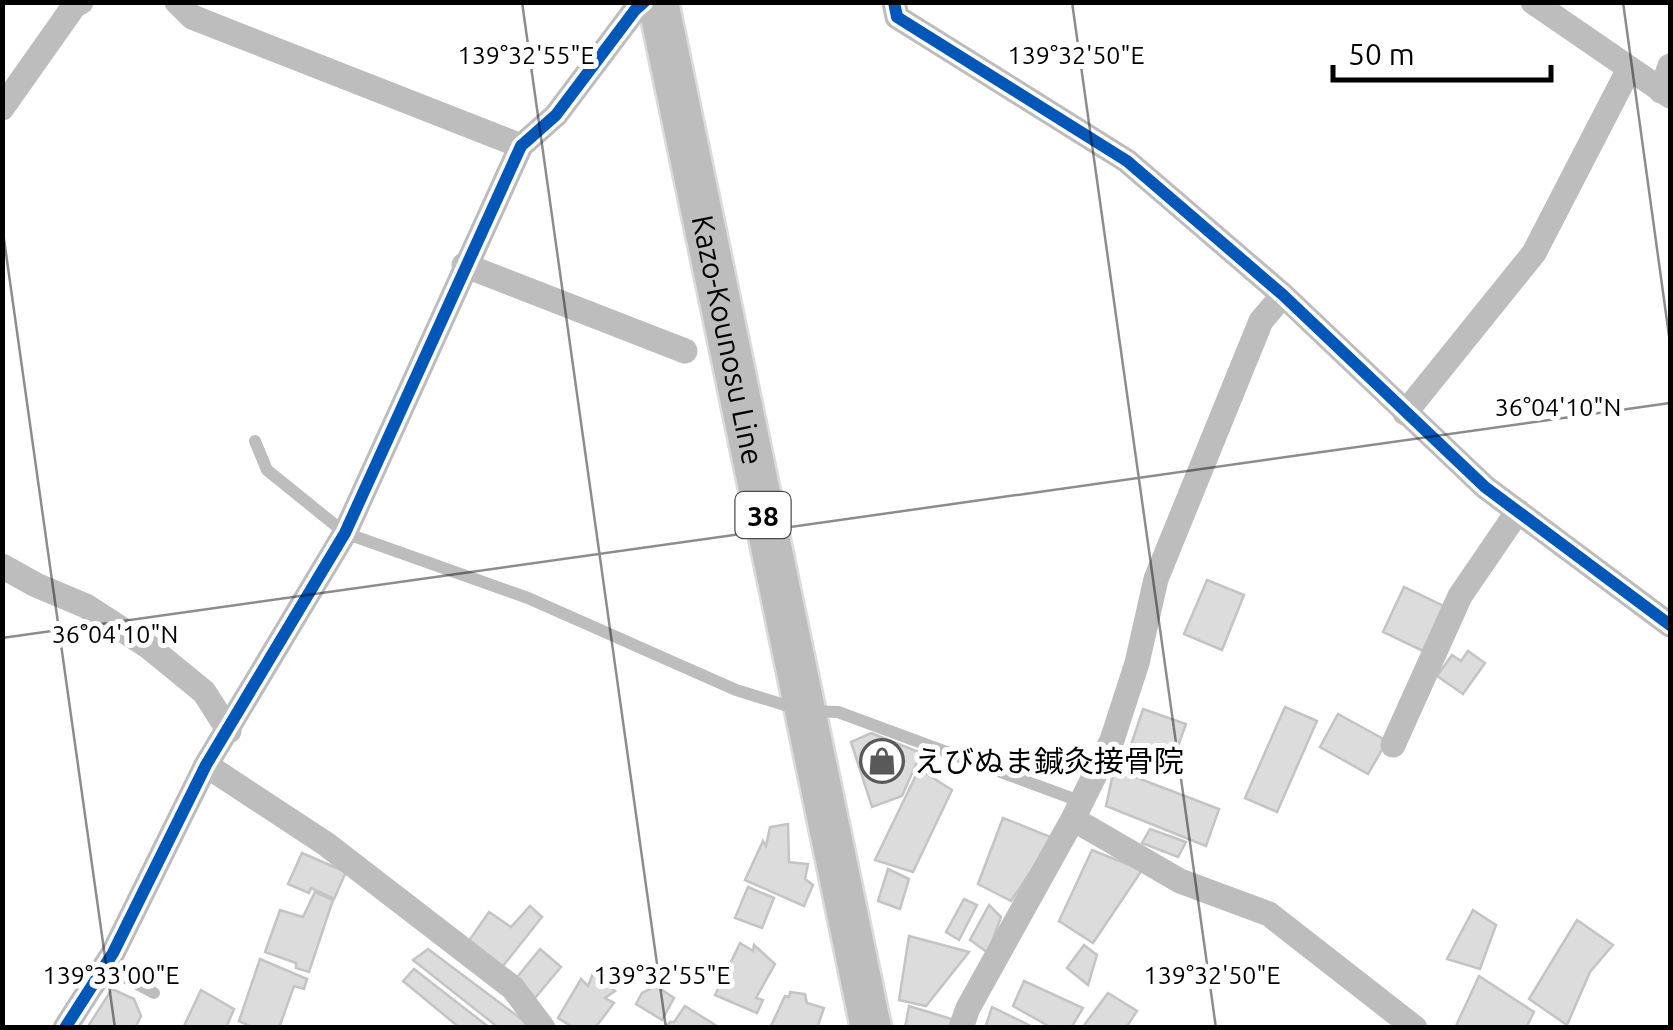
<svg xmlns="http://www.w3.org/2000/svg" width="1673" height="1030" font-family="Ubuntu,'Noto Sans JP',sans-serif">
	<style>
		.building { fill: #dcdcdc; stroke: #c4c4c4; stroke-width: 2.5 }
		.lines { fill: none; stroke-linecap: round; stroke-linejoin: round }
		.primary-casing { stroke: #dbdbdb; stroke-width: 45 }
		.lane { stroke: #bdbdbd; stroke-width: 12 }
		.street { stroke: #bdbdbd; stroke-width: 25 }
		.primary { stroke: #bdbdbd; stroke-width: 40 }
		.cycleway-casing { stroke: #fff; stroke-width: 19 }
		.cycleway { stroke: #0057b8; stroke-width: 12 }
		.ticks { fill: none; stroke: #000; stroke-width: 2.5; stroke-opacity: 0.45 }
		.labels { text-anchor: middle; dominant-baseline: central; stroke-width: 10; stroke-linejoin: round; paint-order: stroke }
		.shield { fill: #fff; stroke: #4c4c4c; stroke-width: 2.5 }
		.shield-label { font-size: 28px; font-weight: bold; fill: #000 }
		.street-label { font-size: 30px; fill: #000; stroke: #fff }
		.poi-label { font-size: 30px; fill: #000; stroke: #fff; text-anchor: start }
		.ticks-label { font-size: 25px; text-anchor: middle; fill: #000; stroke: #fff; stroke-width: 10; stroke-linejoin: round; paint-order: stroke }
	</style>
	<rect width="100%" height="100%" fill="#fff"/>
	<path class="building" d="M1207,580L1244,595L1222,650L1184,634Z
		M1404,587L1444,606L1423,651L1383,632Z
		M1468,651L1485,663L1463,694L1437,676L1452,655L1461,661Z
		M1285,707L1317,721L1277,812L1245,798Z
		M1143,709L1186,724L1172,763L1130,748Z
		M1338,714L1387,741L1368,774L1320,747Z
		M871,733L921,753L902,796L872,807L851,742Z
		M919,769L952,790L913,872L875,860Z
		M1114,769L1219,809L1206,846L1106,806Z
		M1003,818L1053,838L1011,901L978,884Z
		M788,824L789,862L808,864L805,879L813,885L804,906L745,880L763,841L766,846L770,827Z
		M1150,829L1186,842L1178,857L1142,843Z
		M1092,850L1142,870L1093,943L1059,921Z
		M302,853L346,872L334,899L311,888L309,893L288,884Z
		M888,869L909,879L900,909L878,901Z
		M748,887L774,898L762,928L735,918Z
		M315,892L333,900L309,972L296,968V963L265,952L280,910L303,917Z
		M964,899L977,905L959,940L946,932Z
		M989,905L1001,917L988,953L970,940Z
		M530,906L542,917L499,971L466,945L489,912L511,927Z
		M1473,910L1496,925L1480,969L1447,959Z
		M1577,920L1613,945L1590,972L1567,1025L1529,999Z
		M909,936L969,952L926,1006L899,1000Z
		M740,943L753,951L754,945L775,964L756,998L763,1000L757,1013L715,995Z
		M1084,945L1097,955L1088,985L1067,968Z
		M428,949L528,1024L525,1028H499L413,960Z
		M540,949L561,967L535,998L514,981Z
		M260,959L307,979L304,989L294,986L279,1028H254L239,1021Z
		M414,969L490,1028H460L403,981Z
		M594,971L615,991L605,998L614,1003L595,1028H574L558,1018L581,979L588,986Z
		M1479,976L1534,1012L1526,1028H1455Z
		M1024,981L1083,1008L1071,1028H1052L1013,1006Z
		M656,986L674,998L662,1020L636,1004L642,993Z
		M112,989L134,999L141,1016L135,1028H87Z
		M201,990L234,1009L226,1028H183Z
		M790,992L805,994L807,1003L824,1008L817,1028H770L785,996L789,997Z
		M1108,993L1137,1011L1126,1028H1082Z
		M685,1006L720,1028H665L670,1022H674Z
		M909,1006L958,1021L955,1028H905Z
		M992,1007L1035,1028H985Z"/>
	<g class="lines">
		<g class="primary-casing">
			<g id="primary">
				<path id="s1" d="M658,2L871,1028"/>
			</g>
		</g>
		<path class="lane" d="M255,441L267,470L345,533L528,598L736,690L804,711L838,712L1082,802
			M104,966L154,993"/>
		<path class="street" d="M177,2L192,17L521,146
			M894,2L897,17L1127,161L1283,295L1485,487L1670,625
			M1533,2L1670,96
			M1661,91L1670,66
			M2,108L74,6L81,2
			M464,265L685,351
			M1405,413L1534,253L1629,69
			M2,566L36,585L86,606L149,647L204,692L229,731
			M1393,745L1460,596L1518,511
			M206,765L326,844L513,988L543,1028
			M1073,819L1180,881L1269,914L1415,1028
			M65,1028L113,953L206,765L345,533L521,146L556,115L635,10L644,2
			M961,1028L968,1008L1073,819L1112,740L1137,663L1156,579L1261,321L1283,295"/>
		<use href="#primary" class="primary"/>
		<g class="cycleway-casing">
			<path id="cycleway" d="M894,2L897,17L1127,161L1283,295L1485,487L1670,625
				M65,1028L113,953L206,765L345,533L521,146L556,115L635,10L644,2"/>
		</g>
		<use href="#cycleway" class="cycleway"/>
	</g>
	<path class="ticks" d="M522,2L666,1028M1072,2L1216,1028M1623,2L1670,343M2,225L115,1028M2,638L1670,403"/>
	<defs>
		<g id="shop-ring" transform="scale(2.25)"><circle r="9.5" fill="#fff" stroke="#595959" stroke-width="1.5"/><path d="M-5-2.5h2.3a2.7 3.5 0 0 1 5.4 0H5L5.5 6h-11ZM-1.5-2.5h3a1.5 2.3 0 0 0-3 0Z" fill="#595959"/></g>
	</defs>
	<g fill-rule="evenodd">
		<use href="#shop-ring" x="882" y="761"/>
	</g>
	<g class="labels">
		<rect class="shield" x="735.5" y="492" width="55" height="46" rx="8"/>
		<g class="shield-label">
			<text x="763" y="515">38</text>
		</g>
		<g class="street-label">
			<text stroke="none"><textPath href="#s1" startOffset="345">Kazo-Kounosu Line</textPath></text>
		</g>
		<g class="poi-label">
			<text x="914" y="761">えびぬま鍼灸接骨院</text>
		</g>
	</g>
	<g class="ticks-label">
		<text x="526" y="64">139°32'55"E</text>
		<text x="1076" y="64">139°32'50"E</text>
		<text x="1558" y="416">36°04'10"N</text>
		<text x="115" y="643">36°04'10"N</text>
		<text x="111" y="984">139°33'00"E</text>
		<text x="662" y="984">139°32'55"E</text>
		<text x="1212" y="984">139°32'50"E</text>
	</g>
	<rect width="1673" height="1030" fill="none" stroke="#000000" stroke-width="10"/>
	<path d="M1333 65v15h218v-15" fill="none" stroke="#000000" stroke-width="5"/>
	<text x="1348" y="65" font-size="30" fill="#000000" stroke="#ffffff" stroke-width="8" paint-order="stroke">50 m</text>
</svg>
